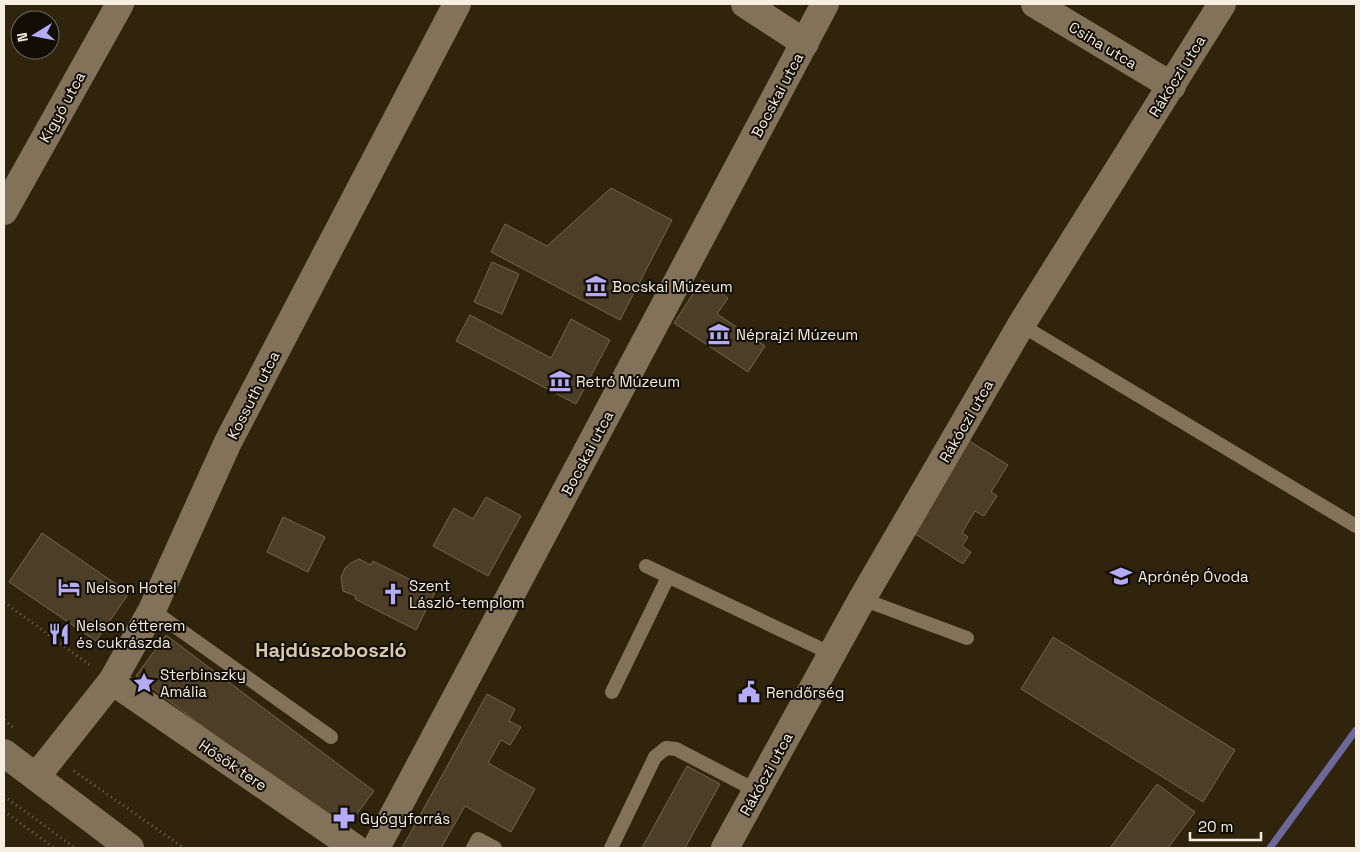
<svg xmlns="http://www.w3.org/2000/svg" width="1360" height="852" font-family="'Space Grotesk',sans-serif">
	<style>
		.lines { fill: none; stroke-linecap: round; stroke-linejoin: round }
		.stream { stroke: #6d689b; stroke-width: 7 }
		.building { fill: #4d3f27; stroke: #74664d }
		.path { stroke: #716752; stroke-width: 3; stroke-dasharray: 1 4; stroke-linecap: butt }
		.service { stroke: #817259; stroke-width: 14 }
		.minor { stroke: #817259; stroke-width: 28 }
		.tertiary { stroke: #817259; stroke-width: 28 }
		.labels { text-anchor: middle; dominant-baseline: central; stroke-width: 4; stroke-linejoin: round; paint-order: stroke }
		.street-label { font-size: 15px; fill: #f6eee0; stroke: #130e05 }
		.poi-label { font-size: 15px; fill: #f6eee0; stroke: #130e05; text-anchor: start }
		.district-label { font-size: 20px; font-weight: bold; fill: #d9c9ad; stroke: #130e05 }
	</style>
	<rect width="100%" height="100%" fill="#30240c"/>
	<g class="lines">
		<path class="stream" d="M1270,848L1356,730"/>
	</g>
	<path class="building" d="M611,188L672,220L620,320L491,252L505,224L547,246Z
		M492,262L519,274L502,314L474,302Z
		M702,280L728,298L717,314L765,346L748,372L674,323Z
		M470,315L551,358L571,319L610,340L576,404L456,341Z
		M966,439L1008,465L991,492L997,496L984,516L975,511L962,533L968,537L962,546L971,552L963,564L909,530Z
		M486,497L521,516L488,576L433,546L454,508L473,519Z
		M283,517L325,537L308,572L267,552Z
		M42,533L129,593L96,641L9,582Z
		M359,559L371,565L373,561L435,592L416,630L355,599L356,596L343,591L341,577L345,568L351,563Z
		M166,635L374,791L343,832L136,676Z
		M1053,637L1235,750L1203,802L1021,689Z
		M487,694L515,709L509,721L521,727L510,745L501,740L488,763L535,789L511,832L465,806L441,848H402Z
		M687,766L720,784L685,848H642Z
		M1157,784L1195,812L1168,848H1110Z"/>
	<g class="lines">
		<path class="path" d="M4,602L91,666
			M4,720L14,728
			M74,771L184,848
			M4,796L75,848
			M4,811L54,848"/>
		<path class="service" d="M1021,325L1356,526
			M646,566L832,654
			M862,599L967,638
			M152,610L331,737
			M612,692L668,577
			M473,848L478,839L495,848
			M611,848L655,757L666,748L676,749L757,791"/>
		<path class="minor" d="M745,4L805,43
			M1035,4L1172,86
			M4,211L120,4
			M112,681L355,848
			M36,777L112,681L152,610L228,442L457,4
			M376,848L825,4
			M725,848L862,599L1021,325L1222,4"/>
		<path class="tertiary" d="M4,753L130,848"/>
	</g>
	<defs>
		<g id="museum-bare" transform="scale(1.725)"><path d="M0-6L6-3V-2H-6V-3ZM-5-1h2V3h-2ZM-1-1h2V3h-2ZM3-1h2V3H3ZM-6 4H6V6H-6Z" fill="#b4acf9" stroke="#130e05" stroke-width="2.5" paint-order="stroke"/></g>
		<g id="school-bare" transform="scale(1.725)"><path d="M0-5L7-2L0 1L-7-2ZM-4 1L0 2.5L4 1V4Q0 6-4 4Z" fill="#b4acf9" stroke="#130e05" stroke-width="2.5" paint-order="stroke"/></g>
		<g id="hotel-bare" transform="scale(1.725)"><path d="M-6-4.5h1.5V1H6V5H4.5V3h-9V5H-6ZM-4 0a1.8 1.8 0 1 1 3.6 0ZM.5 0V-2.5h3Q6-2.5 6 0Z" fill="#b4acf9" stroke="#130e05" stroke-width="2.5" paint-order="stroke"/></g>
		<g id="church-bare" transform="scale(1.725)"><path d="M-1.2-6h2.4v3.5h3.3v2.4h-3.3V6h-2.4V-.1h-3.3v-2.4h3.3Z" fill="#b4acf9" stroke="#130e05" stroke-width="2.5" paint-order="stroke"/></g>
		<g id="restaurant-bare" transform="scale(1.725)"><path d="M-5-6h1v4h1v-4h1v4h1v-4h1v5L-1.5 .5V6h-2V.5L-5-1ZM5-6V6H3V1.5H1.5Q1.5-4 5-6Z" fill="#b4acf9" stroke="#130e05" stroke-width="2.5" paint-order="stroke"/></g>
		<g id="sight-bare" transform="scale(1.725)"><path d="M0-6L1.8-2.2L6-1.7L2.9 1.2L3.7 5.4L0 3.3L-3.7 5.4L-2.9 1.2L-6-1.7L-1.8-2.2Z" fill="#b4acf9" stroke="#130e05" stroke-width="2.5" paint-order="stroke"/></g>
		<g id="civic-bare" transform="scale(1.725)"><path d="M-.6-6.5H3V-4.5H.6V-3L4-1V1h2V6H-6V1h2V-1L-.6-3ZM-1.2 2.5V6h2.4V2.5Z" fill="#b4acf9" stroke="#130e05" stroke-width="2.5" paint-order="stroke"/></g>
		<g id="pharmacy-bare" transform="scale(1.725)"><path d="M-2-6h4v4h4v4h-4v4h-4v-4h-4v-4h4Z" fill="#b4acf9" stroke="#130e05" stroke-width="2.5" paint-order="stroke"/></g>
	</defs>
	<g fill-rule="evenodd">
		<use href="#museum-bare" x="596" y="286"/>
		<use href="#museum-bare" x="719" y="334"/>
		<use href="#museum-bare" x="560" y="381"/>
		<use href="#school-bare" x="1121" y="576"/>
		<use href="#hotel-bare" x="69" y="587"/>
		<use href="#church-bare" x="393" y="594"/>
		<use href="#restaurant-bare" x="59" y="634"/>
		<use href="#sight-bare" x="144" y="683"/>
		<use href="#civic-bare" x="749" y="692"/>
		<use href="#pharmacy-bare" x="344" y="818"/>
	</g>
	<g class="labels">
		<g class="street-label">
			<text transform="translate(1103 45) rotate(31)">Csiha utca</text>
			<text transform="translate(1177 76) rotate(-58)">Rákóczi utca</text>
			<text transform="translate(777 95) rotate(-62)">Bocskai utca</text>
			<text transform="translate(62 107) rotate(-61)">Kígyó utca</text>
			<text transform="translate(253 395) rotate(-63)">Kossuth utca</text>
			<text transform="translate(966 421) rotate(-60)">Rákóczi utca</text>
			<text transform="translate(587 453) rotate(-62)">Bocskai utca</text>
			<text transform="translate(233 765) rotate(34)">Hősök tere</text>
			<text transform="translate(766 774) rotate(-61)">Rákóczi utca</text>
		</g>
		<g class="poi-label">
			<text x="612" y="286">Bocskai Múzeum</text>
			<text x="736" y="334">Néprajzi Múzeum</text>
			<text x="576" y="381">Retró Múzeum</text>
			<text x="1138" y="576">Aprónép Óvoda</text>
			<text x="409" y="585">Szent<tspan x="409" dy="17">László-templom</tspan></text>
			<text x="86" y="587">Nelson Hotel</text>
			<text x="76" y="625">Nelson étterem<tspan x="76" dy="17">és cukrászda</tspan></text>
			<text x="160" y="674">Sterbinszky<tspan x="160" dy="17">Amália</tspan></text>
			<text x="766" y="692">Rendőrség</text>
			<text x="360" y="818">Gyógyforrás</text>
		</g>
		<g class="district-label">
			<text x="331" y="650">Hajdúszoboszló</text>
		</g>
	</g>
	<rect width="1360" height="852" fill="none" stroke="#f6eee0" stroke-width="10"/>
	<g transform="translate(35 35) rotate(260)"><circle r="24" fill="#130e05" stroke="#6e685d"/>
	<path d="M0-4L9 19L0 12L-9 19Z" fill="#b4acf9"/>
	<text y="-8" font-size="14" font-weight="bold" text-anchor="middle" fill="#f6eee0">N</text>
	</g>
	<path d="M1190 832v8h71v-8" fill="none" stroke="#f6eee0" stroke-width="2.5"/>
	<text x="1198" y="832" font-size="15" fill="#f6eee0" stroke="#130e05" stroke-width="4" paint-order="stroke">20 m</text>
</svg>
